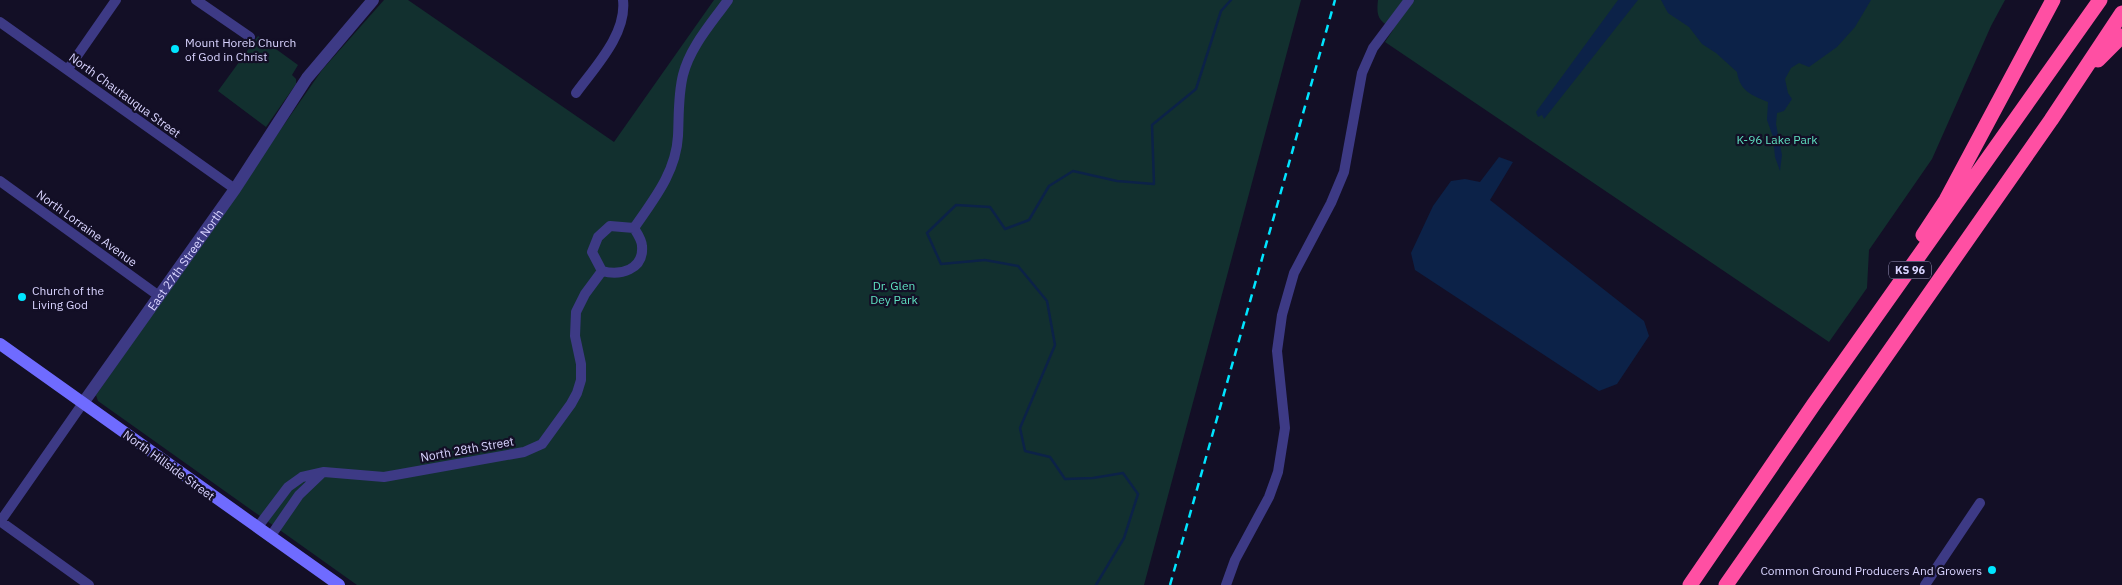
<svg xmlns="http://www.w3.org/2000/svg" width="2122" height="585" font-family="'IBM Plex Sans',sans-serif">
	<style>
		.green { fill: #12302f }
		.water { fill: #0c2248 }
		.lines { fill: none; stroke-linecap: round; stroke-linejoin: round }
		.stream { stroke: #0c2248; stroke-width: 2.5 }
		.minor { stroke: #3d3a85; stroke-width: 10 }
		.tertiary { stroke: #3d3a85; stroke-width: 12 }
		.secondary { stroke: #6f6bff; stroke-width: 12 }
		.motorway { stroke: #ff4fa3; stroke-width: 15 }
		.rail { stroke: #00e5ff; stroke-width: 2.5; stroke-dasharray: 8 6; stroke-linecap: butt }
		.poi-dot { fill: #00e5ff; stroke: #130f26; stroke-width: 2 }
		.labels { text-anchor: middle; dominant-baseline: central; stroke-width: 4.5; stroke-linejoin: round; paint-order: stroke }
		.shield { fill: #130f26; stroke: #9e99be; stroke-width: 1 }
		.shield-label { font-size: 11px; font-weight: bold; fill: #d9d4ff }
		.poi-label { font-size: 12px; fill: #d9d4ff; stroke: #130f26; text-anchor: start }
		.street-label { font-size: 12px; fill: #d9d4ff; stroke: #130f26 }
		.park-label { font-size: 12px; fill: #5fe0c0; stroke: #130f26 }
	</style>
	<rect width="100%" height="100%" fill="#130f26"/>
	<path class="green" d="M384,0H408L614,142L714,0H1301L1144,585H357L98,401L96,395L322,70Z
		M1378,0H2005L1991,26L1932,159L1869,250L1867,288L1829,342L1385,42L1393,30C1379,20 1376,18 1378,0Z
		M258,36L298,65L292,75L296,79V84L266,127L218,91Z"/>
	<path class="water" d="M1618,0H1638L1544,119L1542,115L1538,117L1536,112Z
		M1661,0H1871L1855,27L1837,47L1809,67L1799,63L1791,68L1785,79L1788,93L1792,99L1784,111L1777,113L1776,124L1782,155L1780,171L1775,157L1773,137L1767,120L1768,102C1751,95 1740,91 1737,72L1716,53L1702,44L1689,27L1668,13Z
		M1499,157L1513,162L1490,200L1644,321L1649,336L1617,384L1599,391L1415,270L1411,253L1433,206L1451,181L1465,179L1480,182Z"/>
	<g class="lines">
		<path class="stream" d="M1096,585L1124,538L1138,494L1123,473L1093,478L1065,479L1050,457L1025,451L1020,428L1055,345L1047,301L1018,266L985,260L941,264L927,233L956,205L990,207L1005,229L1029,220L1049,186L1073,171L1117,181L1154,184L1152,125L1196,89L1221,11L1231,0"/>
		<path class="minor" d="M196,0L250,37
			M0,22L235,189
			M68,69L116,0
			M576,93C595,67 627,34 623,0
			M0,181L159,296
			M610,226L634,228C637,233 642,240 642,246C644,270 620,276 602,271L592,252L598,237Z
			M634,228C654,199 676,172 678,136C679,116 678,95 683,75C690,47 711,24 728,0
			M0,521L89,585
			M0,522L83,403
			M257,528L288,487L302,477L324,472L384,477L524,452L542,444L571,404L577,393L581,380V364L575,336L576,312L585,294L602,271
			M270,537L299,495L321,474
			M1226,585L1235,560L1269,497L1278,472L1285,428L1277,351L1282,315L1294,273L1331,203L1344,172L1362,73L1373,48L1409,0
			M1925,585L1980,503"/>
		<path class="tertiary" id="s1" d="M83,403L235,189L307,78L373,0"/>
		<path class="secondary" d="M0,344L339,585"/>
		<path class="motorway" d="M2098,60L2122,36
			M1923,235L1946,200L2053,0
			M1690,585L1814,404L2100,0
			M1726,585L2051,120L2122,13"/>
		<path class="rail" d="M1170,585L1335,0"/>
	</g>
	<g class="poi-dot">
		<circle cx="175" cy="49" r="5"/>
		<circle cx="22" cy="297" r="5"/>
		<circle cx="1992" cy="570" r="5"/>
	</g>
	<g class="labels">
		<rect class="shield" x="1889" y="261.5" width="42" height="17" rx="4"/>
		<g class="shield-label">
			<text x="1910" y="270">KS 96</text>
		</g>
		<g class="poi-label">
			<text x="185" y="42">Mount Horeb Church<tspan x="185" dy="14">of God in Christ</tspan></text>
			<text x="32" y="290">Church of the<tspan x="32" dy="14">Living God</tspan></text>
			<text x="1982" y="570" text-anchor="end">Common Ground Producers And Growers</text>
		</g>
		<g class="street-label">
			<text transform="translate(125 95) rotate(36)">North Chautauqua Street</text>
			<text transform="translate(87 228) rotate(36)">North Lorraine Avenue</text>
			<text stroke="none"><textPath href="#s1" startOffset="176">East 27th Street North</textPath></text>
			<text transform="translate(467 449) rotate(-10)">North 28th Street</text>
			<text transform="translate(169 465) rotate(36)">North Hillside Street</text>
		</g>
		<g class="park-label">
			<text x="1777" y="139">K-96 Lake Park</text>
			<text x="894" y="285">Dr. Glen<tspan x="894" dy="14">Dey Park</tspan></text>
		</g>
	</g>
</svg>
